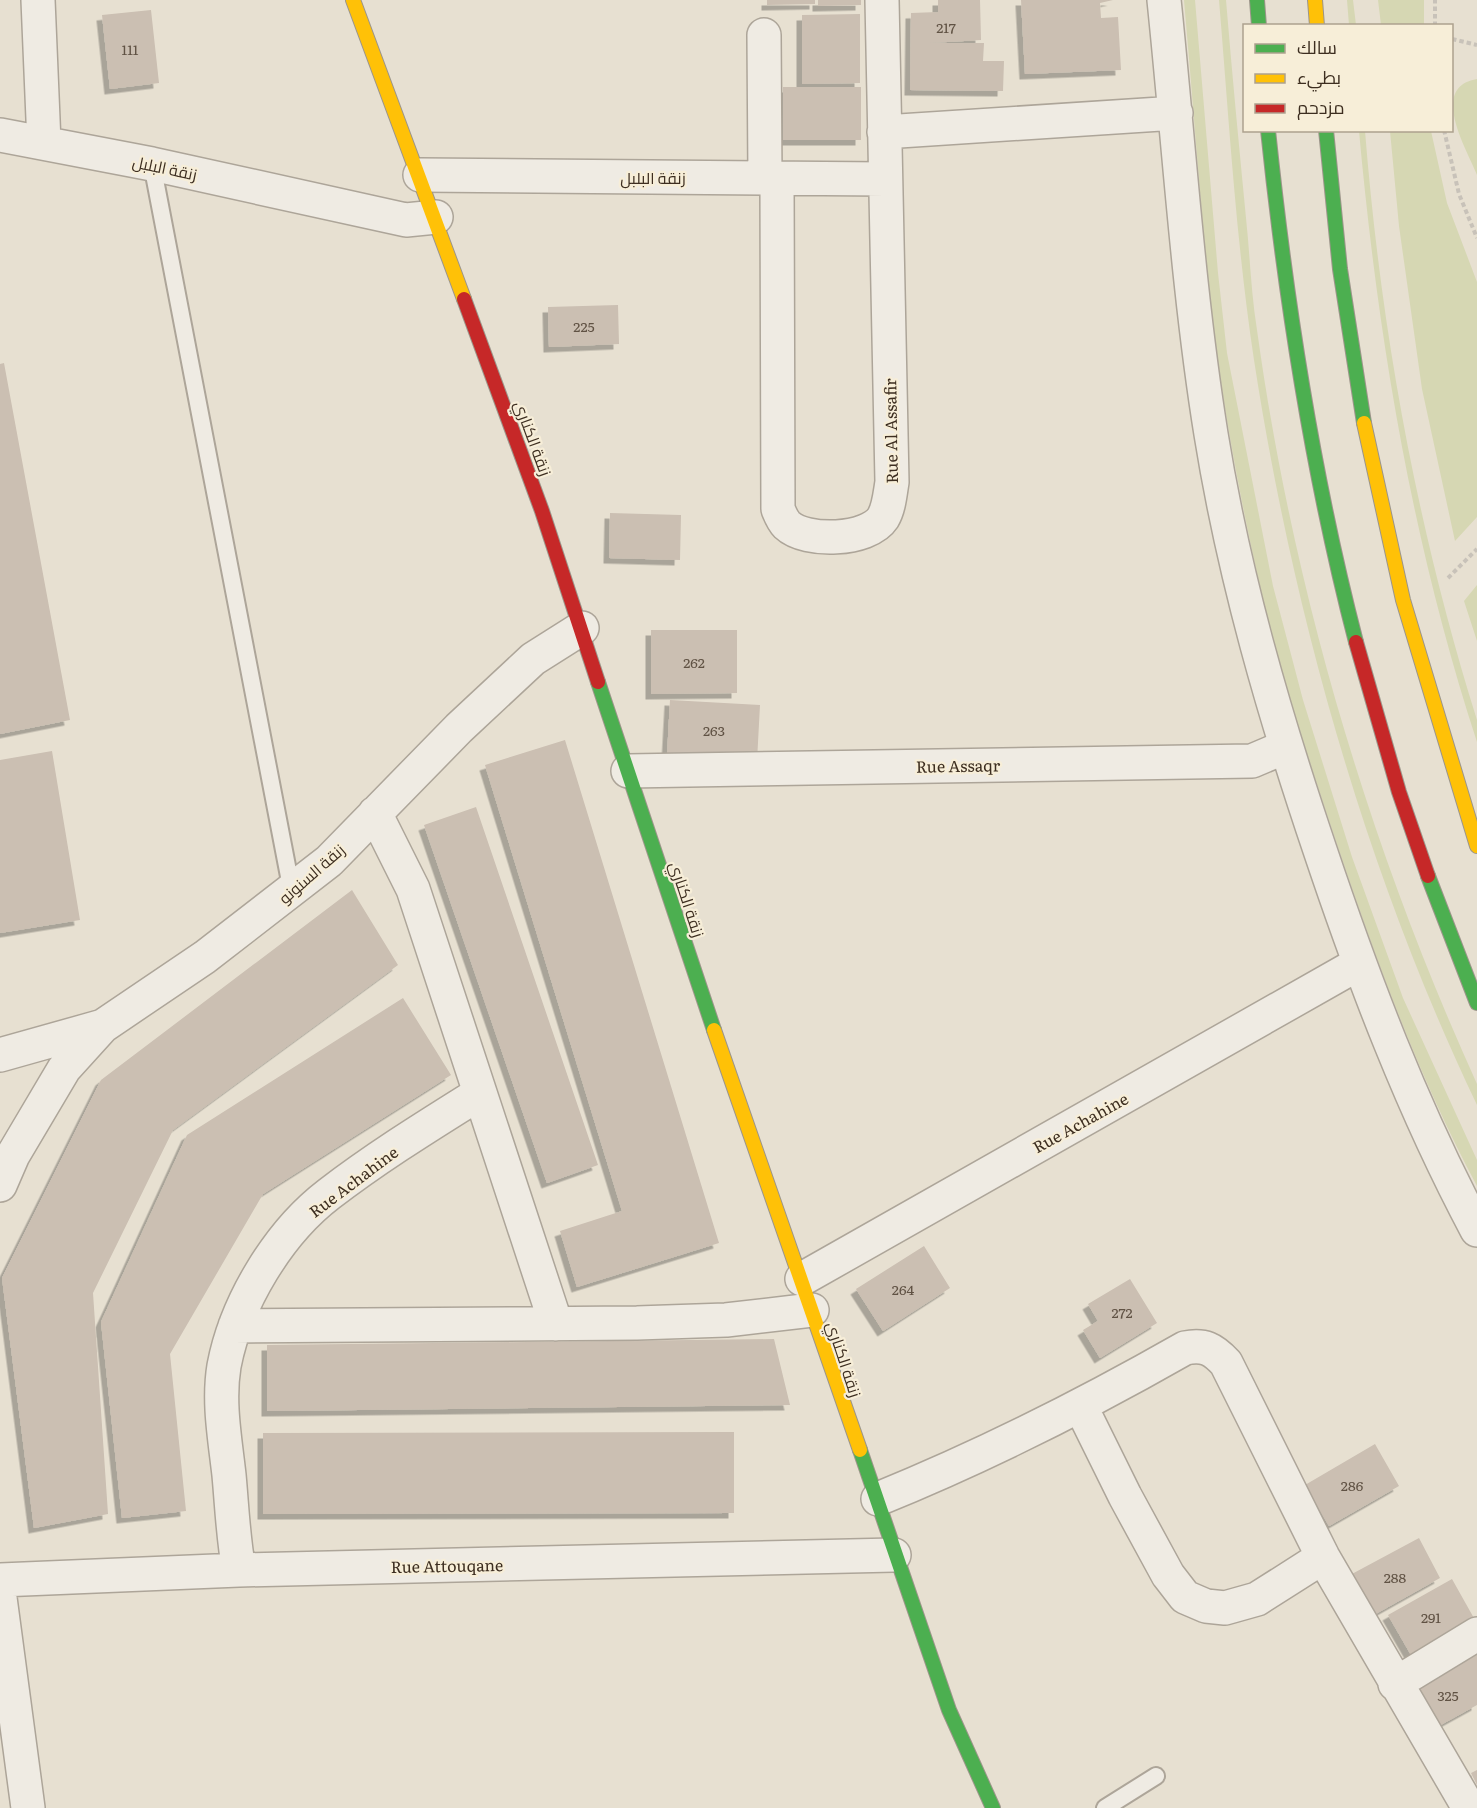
<svg xmlns="http://www.w3.org/2000/svg" width="1477" height="1808" font-family="Literata,Cairo,serif">
	<style>
		.green { fill: #d6d7b3 }
		.building { fill: #cbbfb2; filter: url(#shadow) }
		.lines { fill: none; stroke-linecap: round; stroke-linejoin: round }
		.lane-casing { stroke: #ada599; stroke-width: 20 }
		.street-casing { stroke: #ada599; stroke-width: 36 }
		.fast-casing { stroke: #9c958a; stroke-width: 16 }
		.slow-casing { stroke: #9c958a; stroke-width: 16 }
		.jam-casing { stroke: #9c958a; stroke-width: 16 }
		.path { stroke: #c8c2b9; stroke-width: 4; stroke-dasharray: 4.5 3; stroke-linecap: butt }
		.lane { stroke: #efebe3; stroke-width: 16 }
		.street { stroke: #efebe3; stroke-width: 33 }
		.fast { stroke: #4caf50; stroke-width: 14 }
		.slow { stroke: #ffc107; stroke-width: 14 }
		.jam { stroke: #c62828; stroke-width: 14 }
		.labels { text-anchor: middle; dominant-baseline: central; stroke-width: 4.5; stroke-linejoin: round; paint-order: stroke }
		.number-label { font-size: 14px; fill: #605244 }
		.street-label { font-size: 16px; fill: #3d2e20; stroke: #f7eed8 }
	</style>
	<defs>
		<filter id="shadow"><feDropShadow dx="-5.5" dy="5.5" stdDeviation="0" flood-color="#0004"/></filter>
	</defs>
	<rect width="100%" height="100%" fill="#e7e0d1"/>
	<path class="green" d="M1184,0H1195L1218,273L1227,353L1273,586L1303,700L1352,857L1403,998L1477,1160V1186C1393,1029 1342,857 1285,688C1257,582 1234,472 1218,363C1202,243 1195,121 1184,0Z
		M1219,0H1226C1232,73 1239,146 1246,218C1250,256 1251,293 1257,330C1293,590 1369,846 1477,1084V1105C1366,873 1293,613 1254,360C1236,241 1229,120 1219,0Z
		M1347,0H1353L1356,25H1349Z
		M1378,0H1424V25H1381Z
		M1477,79V175C1466,148 1429,87 1477,79Z
		M1359,131H1365C1381,331 1417,529 1477,720V742C1412,543 1378,339 1359,131Z
		M1390,131H1431L1447,203L1477,282V517L1455,541L1422,389L1399,226Z
		M1477,585V641L1464,601Z"/>
	<path class="building" d="M767,0H815V4L767,5Z
		M818,0H861V5L818,6Z
		M938,0H980L981,40L930,43H984L983,61H1004L1003,91L910,90L911,13L938,12Z
		M1021,0H1113L1100,3L1101,18L1118,17L1121,70L1025,74Z
		M151,10L159,83L110,89L102,15Z
		M860,14V83L802,84V15Z
		M783,87H861V140H783Z
		M618,305L619,344L549,347L548,307Z
		M4,363L70,720L0,734V364Z
		M610,513L681,515L680,560L609,558Z
		M651,630H737V693L651,694Z
		M670,700L760,705L757,761L667,756Z
		M565,740L719,1243L577,1287L560,1231L622,1211L485,765Z
		M52,751L80,920L0,933V760Z
		M476,807L598,1165L547,1183L424,825Z
		M352,890L398,965L173,1130L93,1293L108,1514L34,1528L2,1278L101,1080Z
		M403,998L451,1075L263,1194L170,1354L186,1511L122,1518L101,1322L187,1135Z
		M924,1246L950,1288L883,1331L856,1289Z
		M1130,1279L1157,1323L1100,1358L1083,1330L1098,1321L1088,1304Z
		M774,1339L790,1405L267,1411V1345Z
		M734,1432V1513L263,1514V1433Z
		M1375,1444L1399,1486L1329,1526L1305,1485Z
		M1419,1538L1440,1578L1372,1616L1350,1575Z
		M1452,1579L1475,1620L1411,1655L1388,1615Z
		M1477,1651V1705L1437,1727L1415,1686Z
		M1477,1770V1785L1471,1773Z"/>
	<g class="lines">
		<g class="lane-casing">
			<path id="lane" d="M152,164L292,892
				M1105,1808L1156,1776"/>
		</g>
		<g class="street-casing">
			<path id="street" d="M38,0L44,143
				M1164,0C1179,144 1188,291 1211,434C1234,577 1274,714 1320,850C1364,981 1412,1108 1477,1230
				M764,35L765,178
				M884,132L1176,113
				M0,135L152,164L406,220L436,217
				M420,175L885,179
				M777,180L778,509C780,514 783,521 787,525C806,543 868,541 883,518C889,508 890,494 892,482L882,0
				M628,771L1252,761L1285,747
				M375,813L413,889L556,1324
				M0,1055L103,1026L205,957L329,861L459,728L533,659L582,628
				M0,1185L13,1155L64,1069L103,1026
				M802,1279L1358,964
				M235,1326L637,1323L726,1320L812,1310
				M1081,1407L1125,1496L1168,1575L1185,1597L1206,1606L1225,1608L1257,1599L1323,1557
				M878,1499C984,1456 1085,1405 1185,1348C1204,1344 1213,1349 1226,1363L1323,1557L1469,1808
				M239,1570C233,1538 232,1507 229,1475C225,1439 218,1402 224,1366C236,1303 278,1233 329,1194C377,1157 429,1125 480,1093
				M0,1580L239,1570L894,1555
				M0,1598L28,1808
				M1395,1684L1477,1634"/>
		</g>
		<g class="fast-casing">
			<path id="fast" d="M1257,0L1259,26
				M1268,130C1286,303 1312,473 1356,642
				M1326,130L1340,269L1364,423
				M598,682L714,1030
				M1428,876L1477,1003
				M860,1450L949,1710L993,1808"/>
		</g>
		<g class="slow-casing">
			<path id="slow" d="M353,0L464,299
				M1315,0L1317,26
				M1364,423L1403,600L1477,846
				M714,1030L860,1450"/>
		</g>
		<g class="jam-casing">
			<path id="jam" d="M464,299L542,511L598,682
				M1356,642L1399,792L1428,876"/>
		</g>
		<path class="path" d="M1435,26V0
			M1452,39L1477,45
			M1444,130L1459,194L1477,238
			M1448,578L1477,549"/>
		<use href="#lane" class="lane"/>
		<use href="#street" class="street"/>
		<use href="#fast" class="fast"/>
		<use href="#slow" class="slow"/>
		<use href="#jam" class="jam"/>
	</g>
	<g class="labels">
		<g class="number-label">
			<text x="946" y="27">217</text>
			<text x="130" y="49">111</text>
			<text x="584" y="326">225</text>
			<text x="694" y="662">262</text>
			<text x="714" y="730">263</text>
			<text x="903" y="1289">264</text>
			<text x="1122" y="1312">272</text>
			<text x="1352" y="1485">286</text>
			<text x="1395" y="1577">288</text>
			<text x="1431" y="1617">291</text>
			<text x="1448" y="1695">325</text>
		</g>
		<g class="street-label">
			<text transform="translate(165 167) rotate(12)">زنقة البلبل</text>
			<text x="653" y="177">زنقة البلبل</text>
			<text transform="translate(890 431) rotate(-91)">Rue Al Assafir</text>
			<text transform="translate(534 438) rotate(70)">زنقة الكناري</text>
			<text transform="translate(958 765) rotate(-1)">Rue Assaqr</text>
			<text transform="translate(311 873) rotate(-41)">زنقة السنونو</text>
			<text transform="translate(688 899) rotate(72)">زنقة الكناري</text>
			<text transform="translate(1080 1122) rotate(-29)">Rue Achahine</text>
			<text transform="translate(353 1181) rotate(-37)">Rue Achahine</text>
			<text transform="translate(845 1359) rotate(72)">زنقة الكناري</text>
			<text transform="translate(447 1565) rotate(-1)">Rue Attouqane</text>
		</g>
	</g>
	<rect x="1243" y="24" width="210" height="108" fill="#f7eed8" stroke="#ada18e" stroke-width="1.5"/>
	<rect x="1255" y="44" width="30" height="9" fill="#4caf50" stroke="#ada18e" stroke-width="1.5"/>
	<text x="1297" y="54" font-size="18" fill="#3d2e20">سالك</text>
	<rect x="1255" y="74" width="30" height="9" fill="#ffc107" stroke="#ada18e" stroke-width="1.5"/>
	<text x="1297" y="84" font-size="18" fill="#3d2e20">بطيء</text>
	<rect x="1255" y="104" width="30" height="9" fill="#c62828" stroke="#ada18e" stroke-width="1.5"/>
	<text x="1297" y="114" font-size="18" fill="#3d2e20">مزدحم</text>
</svg>
